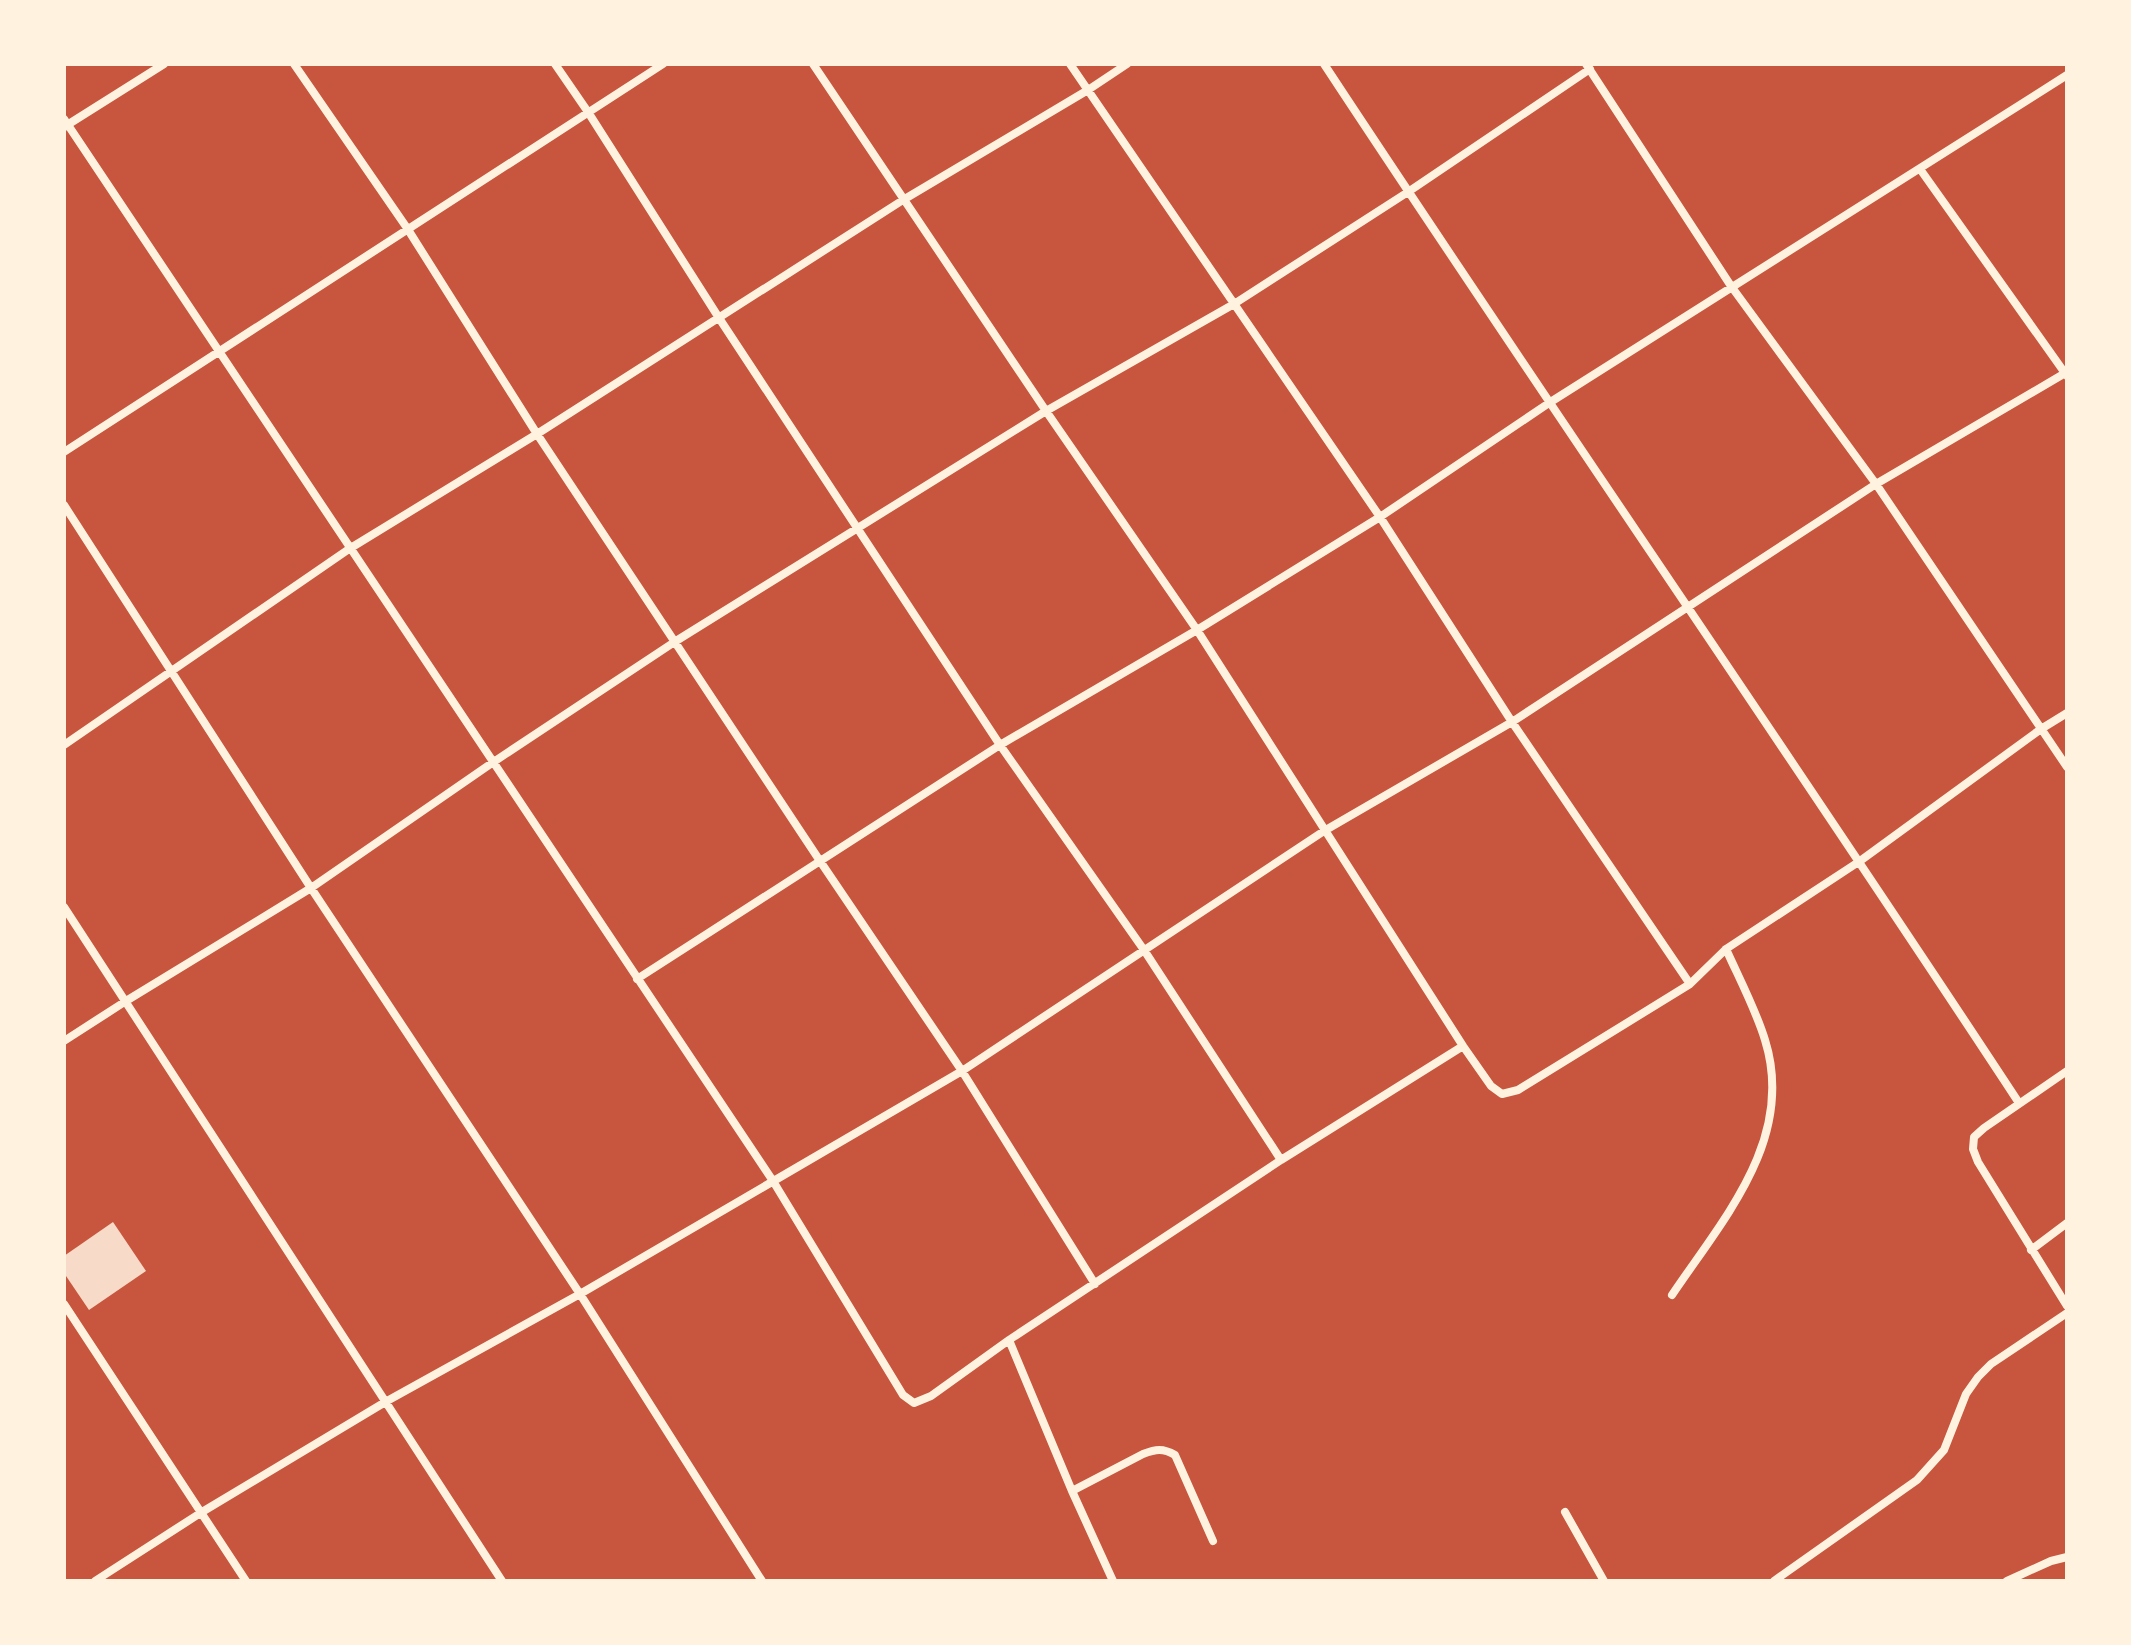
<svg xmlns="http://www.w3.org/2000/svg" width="2131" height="1645" font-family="Signika,sans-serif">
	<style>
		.building { fill: #f7dbc8 }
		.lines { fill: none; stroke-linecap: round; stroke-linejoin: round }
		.minor { stroke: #fff3e0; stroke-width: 8 }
	</style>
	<rect width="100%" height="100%" fill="#c8553d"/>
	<path class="building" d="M113,1222L146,1271L89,1310L64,1273V1256Z"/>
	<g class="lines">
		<path class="minor" d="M294,64L407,228L537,434L820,861L962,1071L1095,1284
			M555,64L588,112L719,318L1000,745L1144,950L1281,1160
			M813,64L1046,411L1197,630L1463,1046
			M1070,64L1380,517L1512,722L1690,984
			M1324,64C1553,412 1790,754 2019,1103
			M1586,64L1731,286L1876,484L2067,767
			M64,119L773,1181L903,1395L914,1403L931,1396L1009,1340L1281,1160L1463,1046L1491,1086L1502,1094L1518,1090L1690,984L1726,949L1860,861L2041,729L2067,713
			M64,127L164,64
			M1920,169L2067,376
			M64,452L663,64
			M64,505L311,888L580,1294L762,1581
			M64,745L349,549L537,434L903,200L1088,90L1127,64
			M64,907L502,1581
			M637,979L1000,745L1197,630L1380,517L1549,403L2067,75
			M64,1041L126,1001L311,888L492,763L676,641L1046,411L1234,304L1408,192L1590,69
			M2067,1071L1984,1128L1974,1137L1973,1149L1978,1162L2067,1306
			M2031,1250L2067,1223
			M1672,1295C1723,1219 1796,1139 1765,1040C1756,1010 1739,978 1726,949
			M64,1304L246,1581
			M1009,1340L1072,1491L1113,1581
			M1072,1491L1143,1454C1156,1449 1163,1448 1175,1455L1213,1541
			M1565,1512L1604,1581
			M95,1581L202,1512L387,1401L580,1294L962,1071L1324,831L1512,722L1876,484L2067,372
			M1774,1581L1917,1480L1944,1450L1966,1394L1978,1377L1991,1364L2067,1313
			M2007,1581L2051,1561L2067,1557"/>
	</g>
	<rect width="2131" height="1645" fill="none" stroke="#fff3e0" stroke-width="132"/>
</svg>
